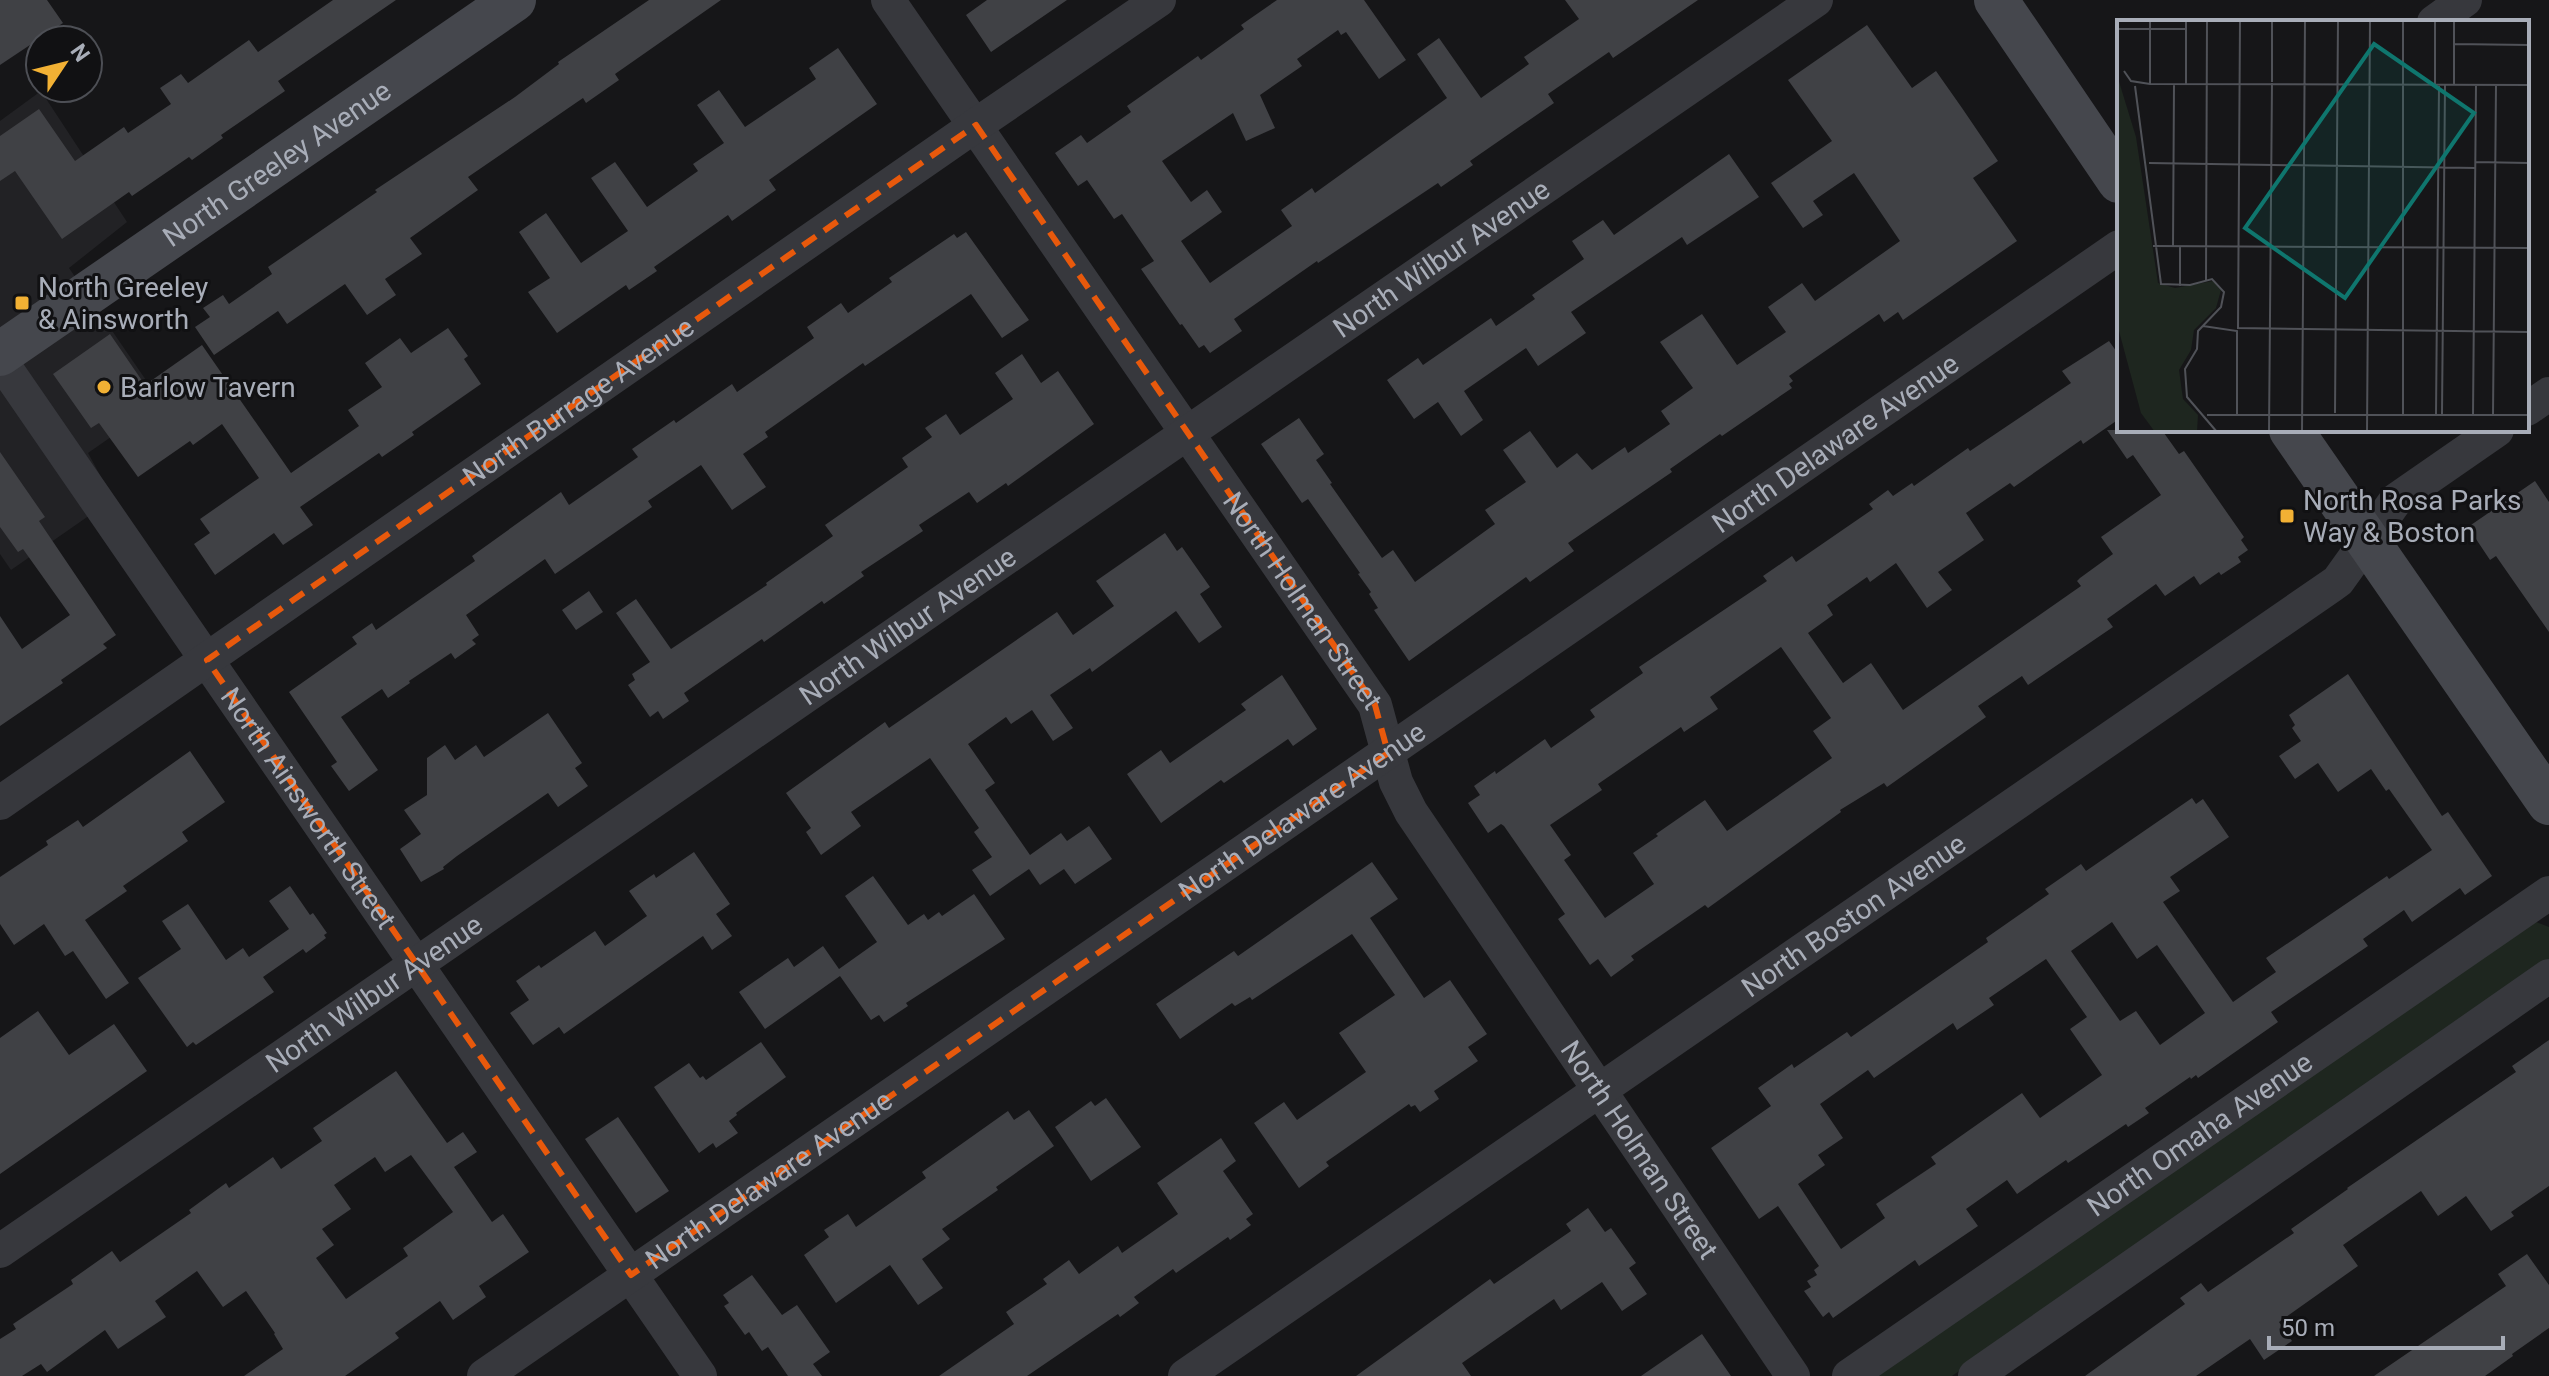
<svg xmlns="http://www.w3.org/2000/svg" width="2549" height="1376" font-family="Roboto,sans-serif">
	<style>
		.built { fill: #222225 }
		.green { fill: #1e261f }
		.building { fill: #404145; fill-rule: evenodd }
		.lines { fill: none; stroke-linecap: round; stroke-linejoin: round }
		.street { stroke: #37383d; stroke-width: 34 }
		.secondary { stroke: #45474d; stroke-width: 44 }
		.marked { fill: none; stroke: #e8590c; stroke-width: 6; stroke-dasharray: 16 10; stroke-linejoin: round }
		.poi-dot { fill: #f2b134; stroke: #111113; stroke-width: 3 }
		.labels { text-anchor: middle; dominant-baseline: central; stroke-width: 6; stroke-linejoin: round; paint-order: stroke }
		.street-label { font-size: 28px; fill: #a8adb8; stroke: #111113 }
		.poi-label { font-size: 28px; fill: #a8adb8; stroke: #111113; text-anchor: start }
		.inset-road { fill: none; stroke: #505258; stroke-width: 2 }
		.view { fill: #0f766e; fill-opacity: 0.15; stroke: #0f766e; stroke-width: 4 }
		.inset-edge { fill: none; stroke: #a8adb8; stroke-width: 4 }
	</style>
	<rect width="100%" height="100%" fill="#161618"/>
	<path class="built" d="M41,91L127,222L69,268L161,402L88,453L113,499L11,570L0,554V121Z"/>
	<path class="green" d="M2536,922L2549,927V959L1952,1376H1869Z"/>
	<path class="building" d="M0,0H47L63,23L0,65Z
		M333,0H396L278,81L285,91L221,135L223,138L192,160L189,157L132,196L129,192L62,239L15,171L0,181V136L39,109L75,161L124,127L128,133L171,104L160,88L181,74L188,83L249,40L258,52Z
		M649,0H721L615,74L619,80L586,103L583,98L468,177L478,190L410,238L422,254L385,279L396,295L367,315L345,284L287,324L278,311L214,355L195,327L210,317L203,308L223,295L229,304L272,274L268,267L377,192L375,190L515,97L559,64L558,62Z
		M987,0H1067L991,52L966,15Z
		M1277,0H1364L1406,60L1379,79L1346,32L1341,35L1338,30L1297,59L1302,66L1260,95L1275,128L1246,141L1233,113L1162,161L1191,202L1207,190L1222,212L1181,241L1210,283L1292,226L1281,210L1312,188L1315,193L1447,98L1417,54L1439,38L1481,98L1529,64L1524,57L1579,19L1565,0H1698L1613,58L1609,52L1548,94L1554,103L1470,161L1473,165L1441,187L1438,183L1318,263L1317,261L1234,319L1242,331L1210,353L1204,345L1199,348L1182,324L1180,325L1141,269L1154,261L1122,214L1114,219L1087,180L1078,186L1055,153L1081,135L1087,143L1131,112L1127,106L1198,56L1201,60L1244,29L1241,25Z
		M1867,25L1912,88L1936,71L1962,108L1998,161L1973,178L2017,241L1903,320L1898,312L1884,322L1879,314L1789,376L1793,381L1789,384L1792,388L1722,436L1720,434L1670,469L1672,472L1568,543L1574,551L1530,582L1526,577L1409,661L1374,610L1378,608L1369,594L1371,592L1358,574L1360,573L1308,499L1302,503L1261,444L1299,418L1324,454L1316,460L1332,483L1330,484L1382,558L1393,550L1415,582L1495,524L1485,510L1526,482L1503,450L1530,431L1557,468L1577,453L1592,470L1625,447L1628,453L1670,424L1661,411L1693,388L1660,342L1702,314L1737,365L1786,332L1768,307L1802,283L1815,301L1900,241L1854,173L1813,201L1823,215L1803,228L1771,183L1832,141L1788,80Z
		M838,48L877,104L769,180L776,190L732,221L728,215L654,267L657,271L629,290L626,285L557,333L528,292L550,278L519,232L546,213L581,263L628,231L591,178L615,162L647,207L698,171L693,164L724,143L697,105L719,90L745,127L816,79L809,68Z
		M1729,154L1759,197L1687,245L1682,237L1571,312L1586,333L1538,366L1526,348L1464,391L1483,420L1461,436L1438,402L1414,419L1387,380L1418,358L1423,365L1491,318L1496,326L1535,299L1532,295L1584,259L1572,241L1603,220L1614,235Z
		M966,232L1029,320L1002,338L971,294L865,366L863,363L765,432L768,437L743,454L766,487L732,510L701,465L648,501L652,507L555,574L545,559L466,615L479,635L472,640L476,644L455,659L451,653L409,681L410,683L388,698L382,689L341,717L378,770L349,791L331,766L337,762L289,692L357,644L352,637L372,623L376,630L475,561L472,556L561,492L569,505L638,457L632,449L674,420L676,423L732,384L737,392L814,338L807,327L841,303L848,313L892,282L889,278L954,234L957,238Z
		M448,328L468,356L464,359L481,384L412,432L414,435L382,457L379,453L300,507L313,525L283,545L274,533L215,575L194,544L210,533L200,519L259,478L222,424L193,445L190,441L138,477L99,423L91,428L53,374L110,334L145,385L202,345L291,473L359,426L348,410L382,387L365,363L400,338L411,353Z
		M2109,341L2119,355V419L2083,444L2081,440L2014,487L2010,483L1966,513L1984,540L1938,572L1952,590L1927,608L1896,563L1870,582L1867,577L1827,605L1833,615L1808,633L1843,683L1871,663L1903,710L2081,586L2077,581L2080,578L2113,554L2101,537L2161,495L2133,455L2127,459L2107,430H2168L2164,433L2179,454L2184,451L2244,537L2241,540L2248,550L2238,557L2241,562L2221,575L2219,572L2200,585L2194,576L2165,596L2156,584L2107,619L2113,627L2028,685L2022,676L1978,706L1986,717L1887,787L1884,783L1840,810L1841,812L1708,908L1705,905L1631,956L1634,960L1611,977L1598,959L1590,965L1558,919L1565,914L1504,826L1501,824L1488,833L1468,803L1480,795L1474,786L1495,771L1496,774L1545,739L1551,748L1595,717L1590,710L1643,673L1639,667L1767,581L1763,576L1792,556L1796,562L1873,509L1869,504L1888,490L1893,496L1912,483L1914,486L1968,448L1970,451L2071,383L2062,371ZM1781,647L1831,718L1813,731L1832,758L1727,831L1705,800L1656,834L1658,836L1633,853L1654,884L1605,918L1564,860L1571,855L1550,825L1602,790L1598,784L1681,727L1684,732L1718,709L1710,697Z
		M1022,354L1041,383L1058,371L1094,424L1008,486L1006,483L977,503L969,492L919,525L923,531L861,572L864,576L824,604L822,601L764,642L762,639L684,693L689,701L663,719L658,711L650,717L628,685L635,680L632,674L650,662L616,613L636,599L671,649L767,585L766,583L833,536L825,525L908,467L902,458L932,437L925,428L946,414L960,435L1013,399L995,373Z
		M0,452L45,517L39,521L116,635L103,644L107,648L61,680L63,683L0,726V616L22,649L70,615L23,549L18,552L0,527Z
		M2535,481L2549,502V632L2496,556L2490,560L2468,527Z
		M1165,533L1177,551L1182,547L1210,587L1200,594L1222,627L1199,643L1176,611L1092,672L1090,668L1050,695L1073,728L1053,741L1032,710L1011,724L1006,717L968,744L995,783L985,790L1030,855L1061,833L1067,841L1089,826L1112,859L1075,884L1064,869L1040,885L1029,869L990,896L972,870L992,857L974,832L979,828L930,758L851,812L861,826L821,855L806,832L811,828L786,793L885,722L889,728L1057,612L1073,635L1114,606L1096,581Z
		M589,591L603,612L576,630L562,610Z
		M2348,674L2442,816L2448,812L2492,876L2465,895L2460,888L2412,922L2404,910L2363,939L2368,946L2271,1012L2278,1022L2198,1078L2196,1075L2191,1079L2190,1077L2145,1108L2149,1113L2128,1127L2126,1124L2068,1163L2066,1160L2017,1194L2007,1180L1966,1209L1978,1226L1919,1266L1915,1260L1833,1318L1829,1312L1823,1317L1804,1291L1811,1287L1807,1281L1817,1275L1814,1270L1819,1266L1778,1206L1759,1219L1711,1148L1771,1106L1758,1088L1792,1064L1794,1068L1847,1032L1851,1037L1988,942L1986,938L2049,894L2045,889L2081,864L2086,871L2192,798L2196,804L2203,799L2229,837L2170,877L2180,891L2163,902L2233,1002L2276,972L2266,958L2387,876L2389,879L2432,850L2389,789L2386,791L2371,769L2338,792L2318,763L2295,779L2279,756L2301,741L2292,728L2295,725L2289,715ZM2112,922L2137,959L2157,945L2205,1013L2160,1045L2136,1011L2120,1021L2071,951ZM2046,959L2087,1017L2070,1029L2102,1075L2040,1118L2022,1093L1931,1157L1936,1164L1876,1204L1885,1218L1841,1249L1798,1184L1825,1165L1818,1155L1843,1138L1820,1104L1868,1070L1874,1078L1953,1023L1957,1030L1994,1005L1989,998Z
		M1282,675L1317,729L1293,746L1288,739L1224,783L1221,780L1161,823L1127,774L1161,750L1170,763L1246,710L1241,704Z
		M548,713L582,763L575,768L588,786L558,807L548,793L457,856L443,867L444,869L421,882L400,849L421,834L404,810L427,795V758L445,745L455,760L476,745L484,757Z
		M190,751L225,802L182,832L188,841L123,886L127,891L85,920L129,983L106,999L73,951L65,956L44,924L14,945L0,924V877L48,845L46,841L78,820L83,827Z
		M694,852L730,904L716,914L732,936L712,950L703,936L564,1034L559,1027L533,1045L510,1013L529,1000L516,981L539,965L541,968L595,931L605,946L647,916L629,891L654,874L656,878Z
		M1372,862L1398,899L1370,918L1424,998L1450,980L1487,1034L1468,1047L1478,1061L1434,1091L1439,1099L1420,1112L1415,1105L1411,1107L1409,1104L1326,1162L1329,1166L1299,1188L1254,1123L1284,1102L1297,1120L1366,1072L1339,1033L1395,995L1352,934L1252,1000L1250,997L1235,1006L1232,1003L1180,1039L1156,1004L1234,951L1238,956Z
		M873,876L908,925L924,914L928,920L939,912L942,916L974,894L1005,939L906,1003L908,1006L884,1022L879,1015L871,1020L840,976L765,1029L739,992L788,958L794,967L823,946L839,969L877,942L845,896Z
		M290,886L310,915L313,913L327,933L324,935L326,938L306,953L303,949L263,977L274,992L196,1045L193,1042L187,1047L138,978L181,949L162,921L188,904L226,960L243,948L249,957L289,929L269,901Z
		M38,1011L69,1055L114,1024L147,1071L0,1174V1038Z
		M2549,1040V1186L2511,1212L2514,1216L2491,1231L2466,1196L2438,1216L2421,1191L2343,1245L2358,1266L2279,1322L2292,1341L2264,1360L2250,1339L2196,1376H2085L2185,1304L2180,1298L2201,1283L2208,1292L2294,1233L2291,1229L2348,1189L2347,1188L2516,1072L2512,1066Z
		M761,1042L786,1077L736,1113L737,1115L729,1121L738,1133L716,1148L713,1143L699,1153L654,1087L689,1063L700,1078L703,1076L706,1080Z
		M396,1071L447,1143L463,1132L477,1152L454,1167L492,1222L503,1214L529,1252L479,1286L486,1297L453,1320L440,1301L395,1333L399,1338L345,1376H244L283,1349L274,1334L275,1333L246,1291L223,1307L197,1271L155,1301L166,1317L118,1349L105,1330L47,1372L41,1364L22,1376H0V1339L16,1329L13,1324L73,1284L71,1280L112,1251L120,1262L191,1213L189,1210L226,1183L229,1188L273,1157L281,1169L322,1141L313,1128ZM411,1155L453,1212L403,1248L408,1256L346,1299L316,1258L334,1245L322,1229L351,1209L334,1185L375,1157L385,1172Z
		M1106,1098L1141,1147L1091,1181L1055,1127L1091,1101L1095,1106Z
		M1029,1110L1054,1146L996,1187L998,1190L942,1229L950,1239L922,1259L943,1288L918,1305L890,1265L836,1303L804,1255L829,1237L824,1230L848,1214L856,1227L926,1178L922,1172L1008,1111L1014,1120Z
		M618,1117L669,1191L636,1213L585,1139Z
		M1221,1138L1236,1161L1223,1171L1253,1214L1246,1219L1251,1225L1230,1240L1228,1237L1176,1273L1173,1269L1134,1297L1139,1303L1120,1317L1118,1314L1027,1376H939L1014,1324L1006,1312L1047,1284L1043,1279L1069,1260L1079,1274L1118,1246L1122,1253L1178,1214L1157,1183Z
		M1588,1208L1605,1232L1611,1228L1636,1263L1629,1268L1647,1294L1622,1311L1602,1282L1561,1310L1554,1299L1462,1363L1471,1376H1356L1490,1279L1494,1284L1571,1231L1566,1224Z
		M2527,1254L2549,1285V1328L2512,1354L2513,1356L2485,1376H2374L2506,1286L2498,1274Z
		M752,1275L782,1315L797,1305L830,1352L813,1364L822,1376H788L768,1347L762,1351L749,1332L745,1335L724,1306L729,1303L723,1295Z
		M1702,1334L1731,1376H1641Z"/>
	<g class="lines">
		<g class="street">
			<path id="s1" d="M888,0L1375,705L1396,782L1411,812L1793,1376"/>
			<path d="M2434,22L2465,0"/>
			<path id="s2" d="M0,360L700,1376"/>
			<path d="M2527,409L2549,394"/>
			<path id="s3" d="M0,803L976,125L1159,0"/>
			<path id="s4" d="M0,1251L1816,0"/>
			<path id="s5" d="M484,1376L2119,247"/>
			<path id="s6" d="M1185,1376L2331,586L2338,581L2396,500L2497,430"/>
			<path id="s7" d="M1849,1376L2549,893"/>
			<path d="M1975,1376L2549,976"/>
		</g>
		<g class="secondary">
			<path d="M1996,0L2119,181"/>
			<path id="s8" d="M0,354L514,0"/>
			<path d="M2291,430L2549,803"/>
		</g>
	</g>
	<path class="marked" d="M976,125L1375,705L1388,753L631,1275L207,660Z"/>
	<g class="poi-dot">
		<rect x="14" y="295" width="16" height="16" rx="4"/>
		<circle cx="104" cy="387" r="8"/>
		<rect x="2279" y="508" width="16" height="16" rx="4"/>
	</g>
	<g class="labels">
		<g class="street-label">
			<text stroke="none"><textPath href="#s8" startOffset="336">North Greeley Avenue</textPath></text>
			<text stroke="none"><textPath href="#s4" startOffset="1750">North Wilbur Avenue</textPath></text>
			<text stroke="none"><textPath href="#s3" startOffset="704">North Burrage Avenue</textPath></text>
			<text stroke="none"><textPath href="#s5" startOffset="1642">North Delaware Avenue</textPath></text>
			<text stroke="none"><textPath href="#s1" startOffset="730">North Holman Street</textPath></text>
			<text stroke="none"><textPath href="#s4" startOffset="1102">North Wilbur Avenue</textPath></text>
			<text stroke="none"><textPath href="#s2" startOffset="544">North Ainsworth Street</textPath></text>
			<text stroke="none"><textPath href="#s5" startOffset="994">North Delaware Avenue</textPath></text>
			<text stroke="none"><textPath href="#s6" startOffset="812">North Boston Avenue</textPath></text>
			<text stroke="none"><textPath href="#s4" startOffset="454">North Wilbur Avenue</textPath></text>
			<text stroke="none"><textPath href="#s7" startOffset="426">North Omaha Avenue</textPath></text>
			<text stroke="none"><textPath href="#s1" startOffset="1378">North Holman Street</textPath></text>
			<text stroke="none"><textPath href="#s5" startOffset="346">North Delaware Avenue</textPath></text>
		</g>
		<g class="poi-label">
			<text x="38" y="287">North Greeley<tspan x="38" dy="32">&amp; Ainsworth</tspan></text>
			<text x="120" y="387">Barlow Tavern</text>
			<text x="2303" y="500">North Rosa Parks<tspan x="2303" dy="32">Way &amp; Boston</tspan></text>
		</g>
	</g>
	<g transform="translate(2117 20)">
		<rect width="412" height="412" fill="#161618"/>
		<path d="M0,55L19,117L41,263L58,268L96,261L104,270L99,288L77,310L74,330L62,350L66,379L81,395L80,412H38L24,393L2,311Z" fill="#1e261f"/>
		<path class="inset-road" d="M123,0L121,308L412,312M286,0V394M0,9H69M337,24L412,25M7,51L14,61L33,64L412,65M155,62V0M33,64V0M69,64V0M318,64V0M337,65V0M18,66L44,264L73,265L95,259L107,272L104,287L81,311L80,329L68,349L70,377L100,412M358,142L412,143M32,143L358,148M36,226L412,228M56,226L57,64M89,260L90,0M63,266V226M86,306L120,311V394M218,393L221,0M319,394L322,66M325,394L328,65M90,395H412M356,395L359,65M376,395L379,65M152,412L155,63M185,412L188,0M250,412L253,0"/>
		<path class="view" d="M257,24L357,93L228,278L128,208Z"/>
		<rect width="412" height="412" class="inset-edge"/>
	</g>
	<g transform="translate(64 64) rotate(55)"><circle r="38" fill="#111113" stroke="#4d4f55" stroke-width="2"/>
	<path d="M0-6L14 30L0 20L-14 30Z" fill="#f2b134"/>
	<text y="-12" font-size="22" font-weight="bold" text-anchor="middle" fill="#a8adb8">N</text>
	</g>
	<path d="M2269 1336v12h234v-12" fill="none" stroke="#a8adb8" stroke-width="4"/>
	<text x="2281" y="1336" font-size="24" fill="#a8adb8" stroke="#111113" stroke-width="6" paint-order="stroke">50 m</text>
</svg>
